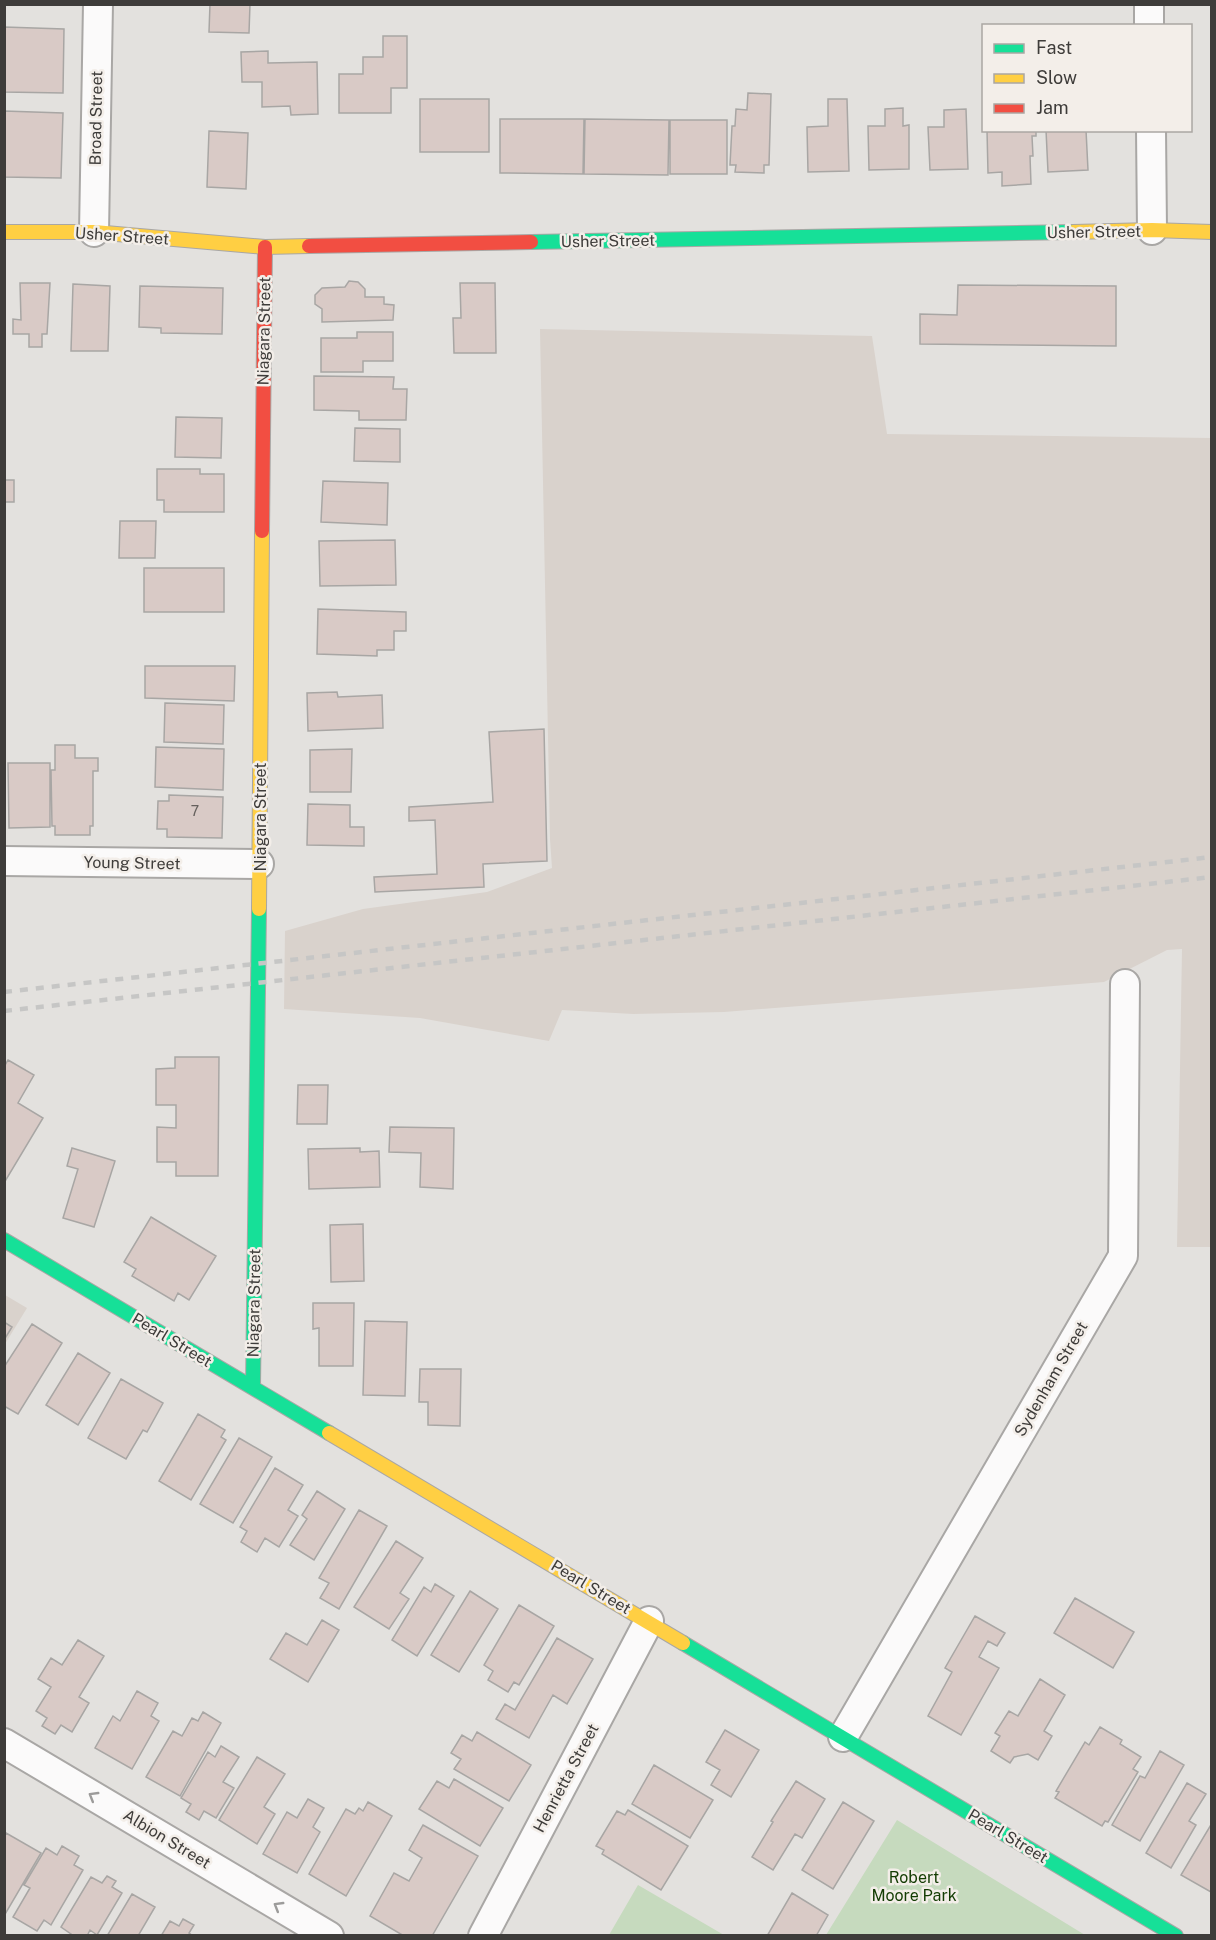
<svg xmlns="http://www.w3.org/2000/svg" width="1216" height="1940" font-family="'Public Sans',sans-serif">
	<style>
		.built { fill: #d9d2cc }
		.green { fill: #c6dabe }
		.building { fill: #d9cac6; stroke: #a8a6a4; stroke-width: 1.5 }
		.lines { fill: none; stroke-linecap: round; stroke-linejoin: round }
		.street-casing { stroke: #a9a7a5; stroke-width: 32 }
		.fast-casing { stroke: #a9a7a5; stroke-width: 16 }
		.slow-casing { stroke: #a9a7a5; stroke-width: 16 }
		.jam-casing { stroke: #a9a7a5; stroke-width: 16 }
		.street { stroke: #fbfafa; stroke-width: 28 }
		.fast { stroke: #16e098; stroke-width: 14 }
		.slow { stroke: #ffcf43; stroke-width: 14 }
		.jam { stroke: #f24e42; stroke-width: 14 }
		.rail { stroke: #c6c6c5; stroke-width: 4.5; stroke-dasharray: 8 8; stroke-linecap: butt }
		.oneway { stroke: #9c9b9a }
		.labels { text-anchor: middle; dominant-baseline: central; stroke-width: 5; stroke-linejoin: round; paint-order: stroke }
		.number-label { font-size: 14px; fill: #65605d }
		.street-label { font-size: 16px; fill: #3e3c3a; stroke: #f3eee9 }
		.park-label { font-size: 16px; fill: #133c03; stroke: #f3eee9 }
	</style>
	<rect width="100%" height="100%" fill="#e3e1de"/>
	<path class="built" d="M540,329L872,336L887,434L1211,438V1247H1177L1182,949L1167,950L1104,982L724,1012L633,1014L562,1010L549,1041L420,1018L284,1009L285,931L363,909L487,892L552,868L550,839Z
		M5,1295L27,1308L5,1344Z"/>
	<path class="green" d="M897,1820L1085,1935H826Z
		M638,1885L724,1935H609Z"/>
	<path class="building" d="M210,4H250L249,33L209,32Z
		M4,27L64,29L63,93L4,92Z
		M383,36H407V88H391V113H339V74H363V57H383Z
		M268,51V63L317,62L318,114L291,115L290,106L262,107V82H242L241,52Z
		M748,93L771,94L769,165H764V173L735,172L736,165H730L732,126H735L736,109L747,110Z
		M420,99H489V152H420Z
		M828,99H847L849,171L808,172L807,127L828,126Z
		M903,108V126L909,125V169L869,170L868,126H885V109Z
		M966,109L968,169L930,170L928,127H944V110Z
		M4,111L63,113L61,178L4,177Z
		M500,119H584L583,174L500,173Z
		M585,119L669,120L668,175L584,174Z
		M670,120H727V174H670Z
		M987,130H1036V136H1032L1033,156H1030L1031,184L1002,186V172L988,173Z
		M1046,130H1086L1088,170L1048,172Z
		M209,131L248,133L246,189L207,187Z
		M349,281L358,282L365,289V297H384V304L394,305L393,320L322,322V309L315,304V295L322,288L345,287Z
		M20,283H50L47,334H42V347H29V334H13V319L21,320Z
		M460,283H495L496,353H454L453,318H461Z
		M73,284L110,286L108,351H71Z
		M958,285L1116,286V346L920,344V314L957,315Z
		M140,286L223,288L222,334L161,333V328L139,327Z
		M357,332H393V361H363V372H321V338H357Z
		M314,376L394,377L393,389H407L406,420H359V411L314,410Z
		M176,417L222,418L221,458L175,457Z
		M355,428L400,429V462L354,461Z
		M157,469H200V474H224V512H164V500H157Z
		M4,480H14V502H4Z
		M323,481L388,483L387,525L321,522Z
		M120,521H156L155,558H119Z
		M395,540L396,585L320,586L319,541Z
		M144,568H224V612H144Z
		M318,609L406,612V631H394V650H377V656L317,654Z
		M145,666H235L234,701L145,698Z
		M337,692L338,697L382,695L383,728L308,731L307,693Z
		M165,703L224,705L223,744L164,742Z
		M544,729L547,861L483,864L484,887L375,892L374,877L437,874L435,820L409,821V807L493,802L489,732Z
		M55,745H75V758H98V771H93V826H90V835H55V826H52L51,770H55Z
		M156,747L224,749L223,790L155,787Z
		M352,749L351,792H310V750Z
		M8,763H50V827L9,828Z
		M169,795L223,797L222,838L167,837V829H157L158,801H169Z
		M308,804L350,805V827H364V846L307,845Z
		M175,1057H219L218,1176H176V1162H157V1127L176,1128V1105H156V1069L175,1068Z
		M8,1060L34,1075L18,1103L43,1118L4,1183V1067Z
		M298,1085H328L327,1124H297Z
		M390,1127L454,1128L453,1189L420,1187L421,1153L389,1152Z
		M72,1148L115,1161L94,1227L63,1218L78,1169L67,1166Z
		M360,1148V1152L379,1151L380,1187L309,1189L308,1149Z
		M151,1217L216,1256L189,1300L178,1293L174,1301L132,1276L136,1269L124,1262Z
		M363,1224L364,1281L331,1282L330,1225Z
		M313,1303H354L353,1366H319V1328L313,1329Z
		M365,1321L407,1322L405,1396L363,1395Z
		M4,1322L12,1327L4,1340Z
		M32,1324L62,1343L18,1414L4,1406V1367Z
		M78,1353L110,1373L78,1425L46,1405Z
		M420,1369H461L460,1426L428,1425V1402H419Z
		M121,1379L163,1403L147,1432L143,1430L126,1459L88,1438Z
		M198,1414L225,1430L221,1437L226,1440L191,1500L159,1481Z
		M239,1438L272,1457L233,1523L200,1504Z
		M275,1468L303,1485L288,1510L298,1516L279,1547L265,1538L257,1552L241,1542L247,1531L240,1527Z
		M317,1491L345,1509L314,1560L290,1545L307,1519L302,1515Z
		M359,1510L387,1526L339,1609L320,1598L329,1583L319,1578Z
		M396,1541L423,1558L400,1593L409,1599L389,1629L354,1607Z
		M435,1584L454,1596L417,1656L392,1640L424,1587L431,1592Z
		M470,1591L498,1609L459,1672L431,1655Z
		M1075,1598L1134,1632L1113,1668L1054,1633Z
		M519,1605L554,1626L519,1685L514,1682L508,1692L488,1680L493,1671L484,1665Z
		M975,1616L1005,1633L997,1646L988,1641L979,1657L999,1668L961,1735L928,1716L952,1672L945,1668Z
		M322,1620L339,1630L308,1682L270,1659L286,1633L307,1645Z
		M557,1638L593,1659L567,1704L553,1695L529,1738L496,1719L505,1704L515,1710Z
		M78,1640L104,1656L79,1697L89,1703L72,1732L61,1725L55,1734L42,1726L47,1718L36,1711L51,1687L38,1679L51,1658L62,1665Z
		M1040,1679L1065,1695L1044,1731L1052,1736L1038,1760L1028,1754L1014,1757L1010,1763L991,1751L1000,1736L995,1733L1009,1711L1018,1716Z
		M137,1691L158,1703L151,1716L159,1721L132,1769L95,1748L113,1716L120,1721Z
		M203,1712L221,1723L180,1796L146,1777L173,1731L182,1736L192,1718L198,1721Z
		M1100,1727L1122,1740L1120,1744L1141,1757L1133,1769L1138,1772L1108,1822L1105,1821L1102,1826L1055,1798L1059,1792L1056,1791L1085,1742L1089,1745Z
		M725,1730L759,1750L731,1797L711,1785L720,1770L706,1762Z
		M477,1732L531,1765L509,1801L454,1769L461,1759L451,1753L462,1735L472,1741Z
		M221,1746L239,1757L223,1782L234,1788L216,1818L204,1811L199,1820L186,1812L191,1804L181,1798L208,1752L215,1757Z
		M1160,1751L1184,1765L1140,1841L1112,1825L1140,1776L1145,1778Z
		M257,1757L285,1774L264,1807L275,1814L257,1844L219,1820Z
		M654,1765L713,1800L690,1838L632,1804Z
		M454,1779L503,1808L480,1846L419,1809L437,1781L449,1788Z
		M796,1781L825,1799L802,1838L795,1834L773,1870L752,1857L773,1822L771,1821Z
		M1187,1783L1206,1794L1189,1821L1196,1825L1171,1868L1146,1853Z
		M308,1799L324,1808L313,1827L320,1832L297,1873L263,1854L287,1812L297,1818Z
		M368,1802L392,1816L346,1896L309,1874L346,1809L355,1814L359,1808L363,1811Z
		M843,1802L874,1821L833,1889L802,1870Z
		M628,1810L688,1846L661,1890L602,1854L604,1850L596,1846L617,1811L625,1815Z
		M1212,1823V1891L1211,1892L1181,1875Z
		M423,1825L478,1856L432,1936H404L370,1916L394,1873L409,1881L422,1858L409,1850Z
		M6,1833L41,1853L4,1916V1837Z
		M62,1846L79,1856L74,1865L83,1870L51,1925L44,1920L37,1931L13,1917L30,1888L24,1885L46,1848L57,1855Z
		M107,1876L116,1881L112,1887L122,1893L97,1935L90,1930L87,1936H74L61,1927L91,1877L102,1883Z
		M792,1893L828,1915L816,1936H767Z
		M132,1894L155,1907L138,1936H107Z
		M183,1919L194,1925L189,1933L193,1936H161L170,1921L179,1926Z"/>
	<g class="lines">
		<g class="street-casing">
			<path id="street" d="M1149,4V26
				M1151,130L1152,230
				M94,232L98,4
				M4,861L259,864
				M843,1737L1123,1256L1125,984
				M4,1743L329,1936
				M483,1936L649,1621"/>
		</g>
		<g class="fast-casing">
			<path id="fast" d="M531,242L1073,232
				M4,1240L329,1433
				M253,1387L259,909
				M683,1643L1176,1936"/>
		</g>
		<g class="slow-casing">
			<path id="slow" d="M4,232H94L265,247L309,246
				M1073,232L1152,230L1212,232
				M259,909L262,531
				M329,1433L683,1643"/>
		</g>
		<g class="jam-casing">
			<path id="jam" d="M309,246L531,242
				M262,531L265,247"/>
		</g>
		<use href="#street" class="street"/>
		<use href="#fast" class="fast"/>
		<use href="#slow" class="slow"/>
		<use href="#jam" class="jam"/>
		<path class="rail" d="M4,992L1212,857
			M4,1011L1212,877"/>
	</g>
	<defs><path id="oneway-chevron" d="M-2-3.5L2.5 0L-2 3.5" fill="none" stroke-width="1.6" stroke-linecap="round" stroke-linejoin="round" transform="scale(1.5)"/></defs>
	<g class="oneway">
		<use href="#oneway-chevron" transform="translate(93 1796) rotate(-149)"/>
		<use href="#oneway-chevron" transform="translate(278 1906) rotate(-149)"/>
	</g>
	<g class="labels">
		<g class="number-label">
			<text x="195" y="811">7</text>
		</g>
		<g class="street-label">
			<text transform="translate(96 118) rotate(-89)">Broad Street</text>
			<text transform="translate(1094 232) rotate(-1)">Usher Street</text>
			<text transform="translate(122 236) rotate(4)">Usher Street</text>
			<text transform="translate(608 241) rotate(-1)">Usher Street</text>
			<text transform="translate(264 331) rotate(-89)">Niagara Street</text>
			<text transform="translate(260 817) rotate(-90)">Niagara Street</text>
			<text transform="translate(132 863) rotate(1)">Young Street</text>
			<text transform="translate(254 1303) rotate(-89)">Niagara Street</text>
			<text transform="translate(172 1340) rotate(31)">Pearl Street</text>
			<text transform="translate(1051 1379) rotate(-60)">Sydenham Street</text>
			<text transform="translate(591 1587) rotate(31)">Pearl Street</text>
			<text transform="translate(566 1778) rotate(-62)">Henrietta Street</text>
			<text transform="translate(1008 1836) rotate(31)">Pearl Street</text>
			<text transform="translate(167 1839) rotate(31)">Albion Street</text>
		</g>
		<g class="park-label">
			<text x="914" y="1877">Robert<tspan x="914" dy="18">Moore Park</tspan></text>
		</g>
	</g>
	<rect width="1216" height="1940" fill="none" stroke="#3e3c3a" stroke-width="12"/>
	<rect x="982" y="24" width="210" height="108" fill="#f3eee9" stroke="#aba7a3" stroke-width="1.5"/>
	<rect x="994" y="44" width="30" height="9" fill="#16e098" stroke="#aba7a3" stroke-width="1.5"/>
	<text x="1036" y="54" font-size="18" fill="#3e3c3a">Fast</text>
	<rect x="994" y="74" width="30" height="9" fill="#ffcf43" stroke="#aba7a3" stroke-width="1.5"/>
	<text x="1036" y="84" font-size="18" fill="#3e3c3a">Slow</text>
	<rect x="994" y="104" width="30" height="9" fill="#f24e42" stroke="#aba7a3" stroke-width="1.5"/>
	<text x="1036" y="114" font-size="18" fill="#3e3c3a">Jam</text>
</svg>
